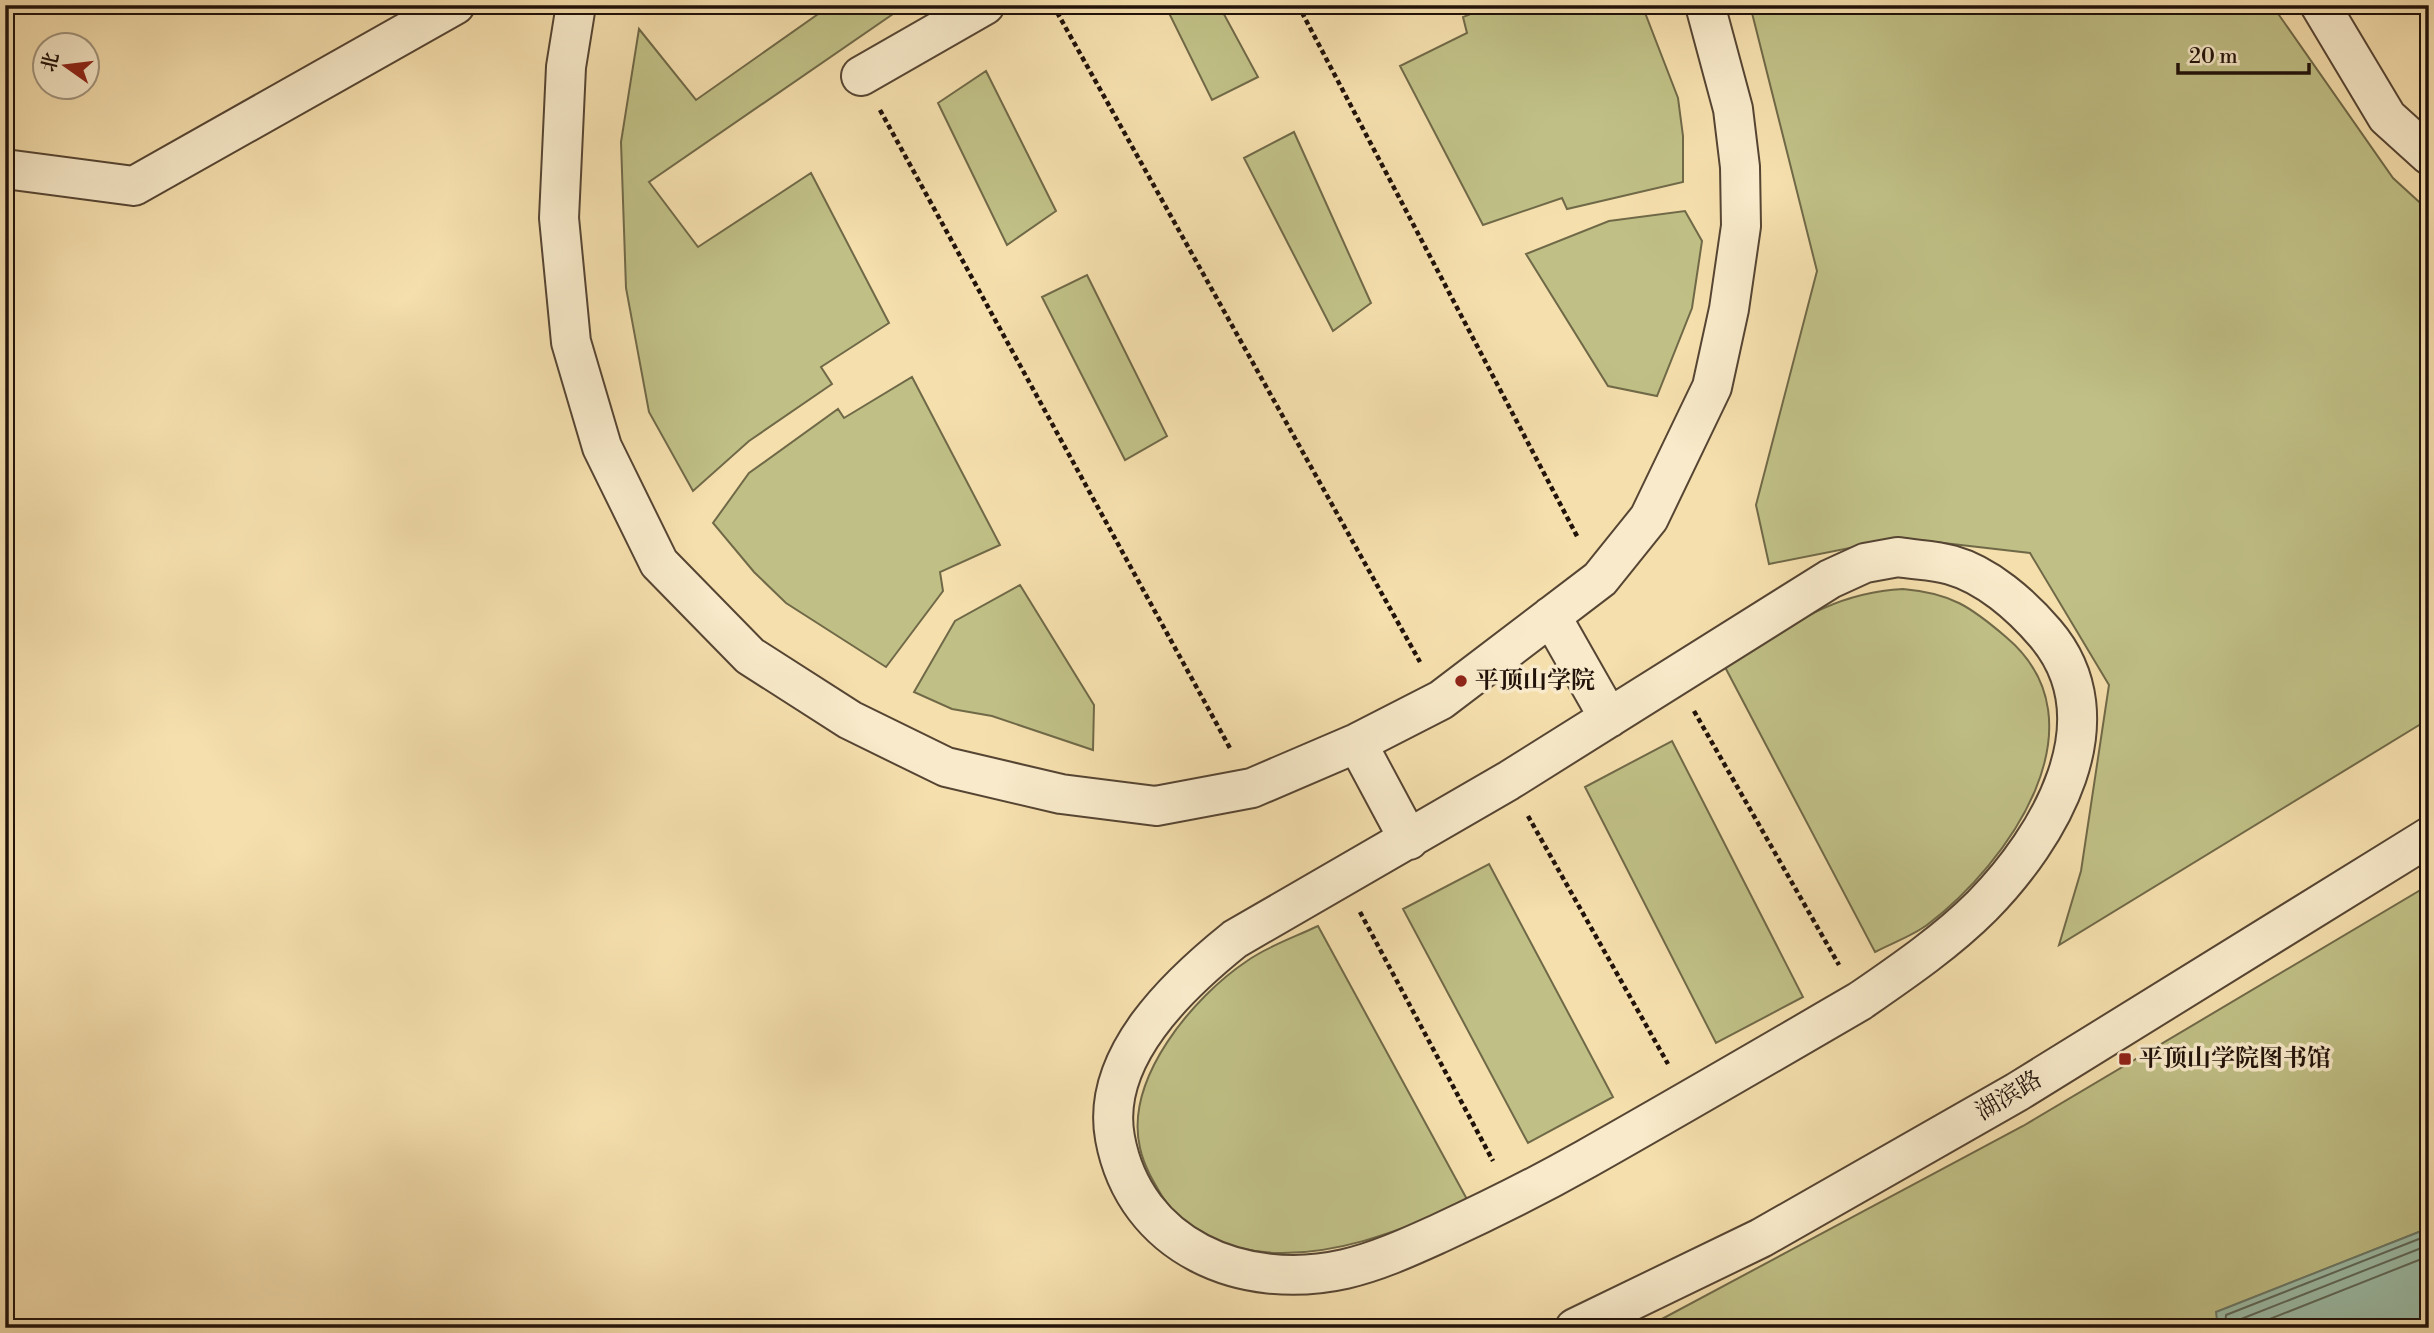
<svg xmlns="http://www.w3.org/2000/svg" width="2434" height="1333" font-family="'Libre Bodoni','Noto Serif SC',serif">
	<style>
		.green { fill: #c0c086; stroke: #706948; stroke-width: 2 }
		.water { fill: #9cbda8; stroke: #6b7969; stroke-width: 2 }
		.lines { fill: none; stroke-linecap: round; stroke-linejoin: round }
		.shore { stroke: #5e6859; stroke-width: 2 }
		.minor-casing { stroke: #564533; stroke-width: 42 }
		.path { stroke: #21120a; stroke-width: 4.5; stroke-dasharray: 5 3.5; stroke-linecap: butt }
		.minor { stroke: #f8eaca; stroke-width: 38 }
		.poi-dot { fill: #8f2418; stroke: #f8eaca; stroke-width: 2.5 }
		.labels { text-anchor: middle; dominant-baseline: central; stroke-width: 7; stroke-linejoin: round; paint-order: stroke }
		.poi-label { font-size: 24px; font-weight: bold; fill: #21120a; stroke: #f8eaca; text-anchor: start }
		.street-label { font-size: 24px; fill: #21120a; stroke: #f8eaca }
	</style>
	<rect width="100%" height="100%" fill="#f5dfad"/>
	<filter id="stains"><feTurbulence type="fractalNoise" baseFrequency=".00286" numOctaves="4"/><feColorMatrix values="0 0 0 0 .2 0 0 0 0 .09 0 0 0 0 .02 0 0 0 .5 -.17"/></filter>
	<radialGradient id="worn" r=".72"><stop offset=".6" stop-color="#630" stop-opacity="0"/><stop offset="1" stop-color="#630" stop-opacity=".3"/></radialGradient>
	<path class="green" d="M831,5H906L649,182L698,247L811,173L889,323L821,367L832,384L749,441L693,491L649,412L626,288L621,142L639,29L696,100Z
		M1165,5H1219L1258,77L1212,100Z
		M1493,5H1642L1678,98L1683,136V182L1567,209L1562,198L1483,225L1400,66L1467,33L1463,17Z
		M1750,5H2272L2393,178L2429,211V719L2059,945L2081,871L2109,685L2030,553L1900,538L1769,564L1756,505L1817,271Z
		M986,71L1056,211L1007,245L938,103Z
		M1294,132L1371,303L1333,331L1244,158Z
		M1685,211L1702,241L1692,308L1657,396L1608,386L1526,254L1609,221Z
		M1087,275L1167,436L1125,460L1042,297Z
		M912,377L1000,545L940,572L943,591L886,667L786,603L754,572L713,523L749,473L838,409L844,418Z
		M1020,585L1094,705L1093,750L992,716L952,709L914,692L955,621Z
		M1903,589C1951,593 1971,607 2006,637C2108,723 2008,864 1927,925C1912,936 1892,943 1875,952L1725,667C1787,629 1828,593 1903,589Z
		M1672,741L1803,997L1716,1043L1585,787Z
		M1489,864L1613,1097L1528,1143L1403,909Z
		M2429,885V1228L2217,1312L2218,1328H1645L2023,1126Z
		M1318,926L1469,1203C1406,1227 1344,1255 1276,1253C1233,1252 1185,1233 1162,1196C1153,1181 1144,1166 1140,1148C1124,1079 1193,997 1247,961C1268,946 1295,937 1318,926Z"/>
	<path class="water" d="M2429,1228V1328H2218L2216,1312Z"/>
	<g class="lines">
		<path class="shore" d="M2225,1328L2226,1315L2429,1235
			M2233,1328L2236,1321L2429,1245
			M2247,1328L2429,1256"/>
		<g class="minor-casing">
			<path id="minor" d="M576,5L566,67L559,218L571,342L602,447L659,563L750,656L850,720L946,767L1061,794L1156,806L1252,788L1357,743L1441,700L1600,579L1649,518L1712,387L1729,309L1741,226L1740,167L1733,109L1705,5
				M2320,5L2387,117L2429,155
				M861,76L985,5
				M5,169L134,186L455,5
				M1898,557C1915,560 1934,560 1951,565C1987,575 2021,605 2045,633C2120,720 2049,838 1982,906C1946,942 1902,972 1860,1001C1769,1054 1678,1107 1586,1159C1538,1186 1490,1210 1440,1233C1409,1247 1379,1261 1345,1269C1243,1292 1135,1247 1115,1138C1100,1057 1179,984 1235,939L1508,781L1830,579L1865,563Z
				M1551,616L1609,718
				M1357,743L1409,840
				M1575,1328L1761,1238L2017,1092L2429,837"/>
		</g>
		<path class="path" d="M1053,5L1420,662
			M1298,5L1578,538
			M880,110L1231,750
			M1694,711L1839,965
			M1528,816L1668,1064
			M1360,912L1493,1161"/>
		<use href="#minor" class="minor"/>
	</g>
	<g class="poi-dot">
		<circle cx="1461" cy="681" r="7"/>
		<rect x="2118" y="1052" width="14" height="14" rx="3.5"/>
	</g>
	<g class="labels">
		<g class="poi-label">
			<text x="1475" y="681">平顶山学院</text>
			<text x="2139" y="1059">平顶山学院图书馆</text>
		</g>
		<g class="street-label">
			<text transform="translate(2009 1096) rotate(-31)">湖滨路</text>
		</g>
	</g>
	<rect width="2434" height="1333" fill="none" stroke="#f5dfad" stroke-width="28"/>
	<rect x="7" y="7" width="2420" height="1319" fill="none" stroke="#21120a" stroke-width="3.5"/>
	<rect x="14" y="14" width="2406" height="1305" fill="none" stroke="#21120a" stroke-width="2"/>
	<g transform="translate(66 66) rotate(284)"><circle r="33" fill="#f8eaca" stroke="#a2947d" stroke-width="2"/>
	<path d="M0-5L12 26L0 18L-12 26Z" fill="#8f2418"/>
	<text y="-10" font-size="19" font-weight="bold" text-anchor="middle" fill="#21120a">北</text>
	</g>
	<path d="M2178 63v10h131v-10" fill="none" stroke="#21120a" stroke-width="3.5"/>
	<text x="2189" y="63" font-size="21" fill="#21120a" stroke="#f8eaca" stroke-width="5" paint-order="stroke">20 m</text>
	<rect width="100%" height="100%" filter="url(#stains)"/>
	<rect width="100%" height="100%" fill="url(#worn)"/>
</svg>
